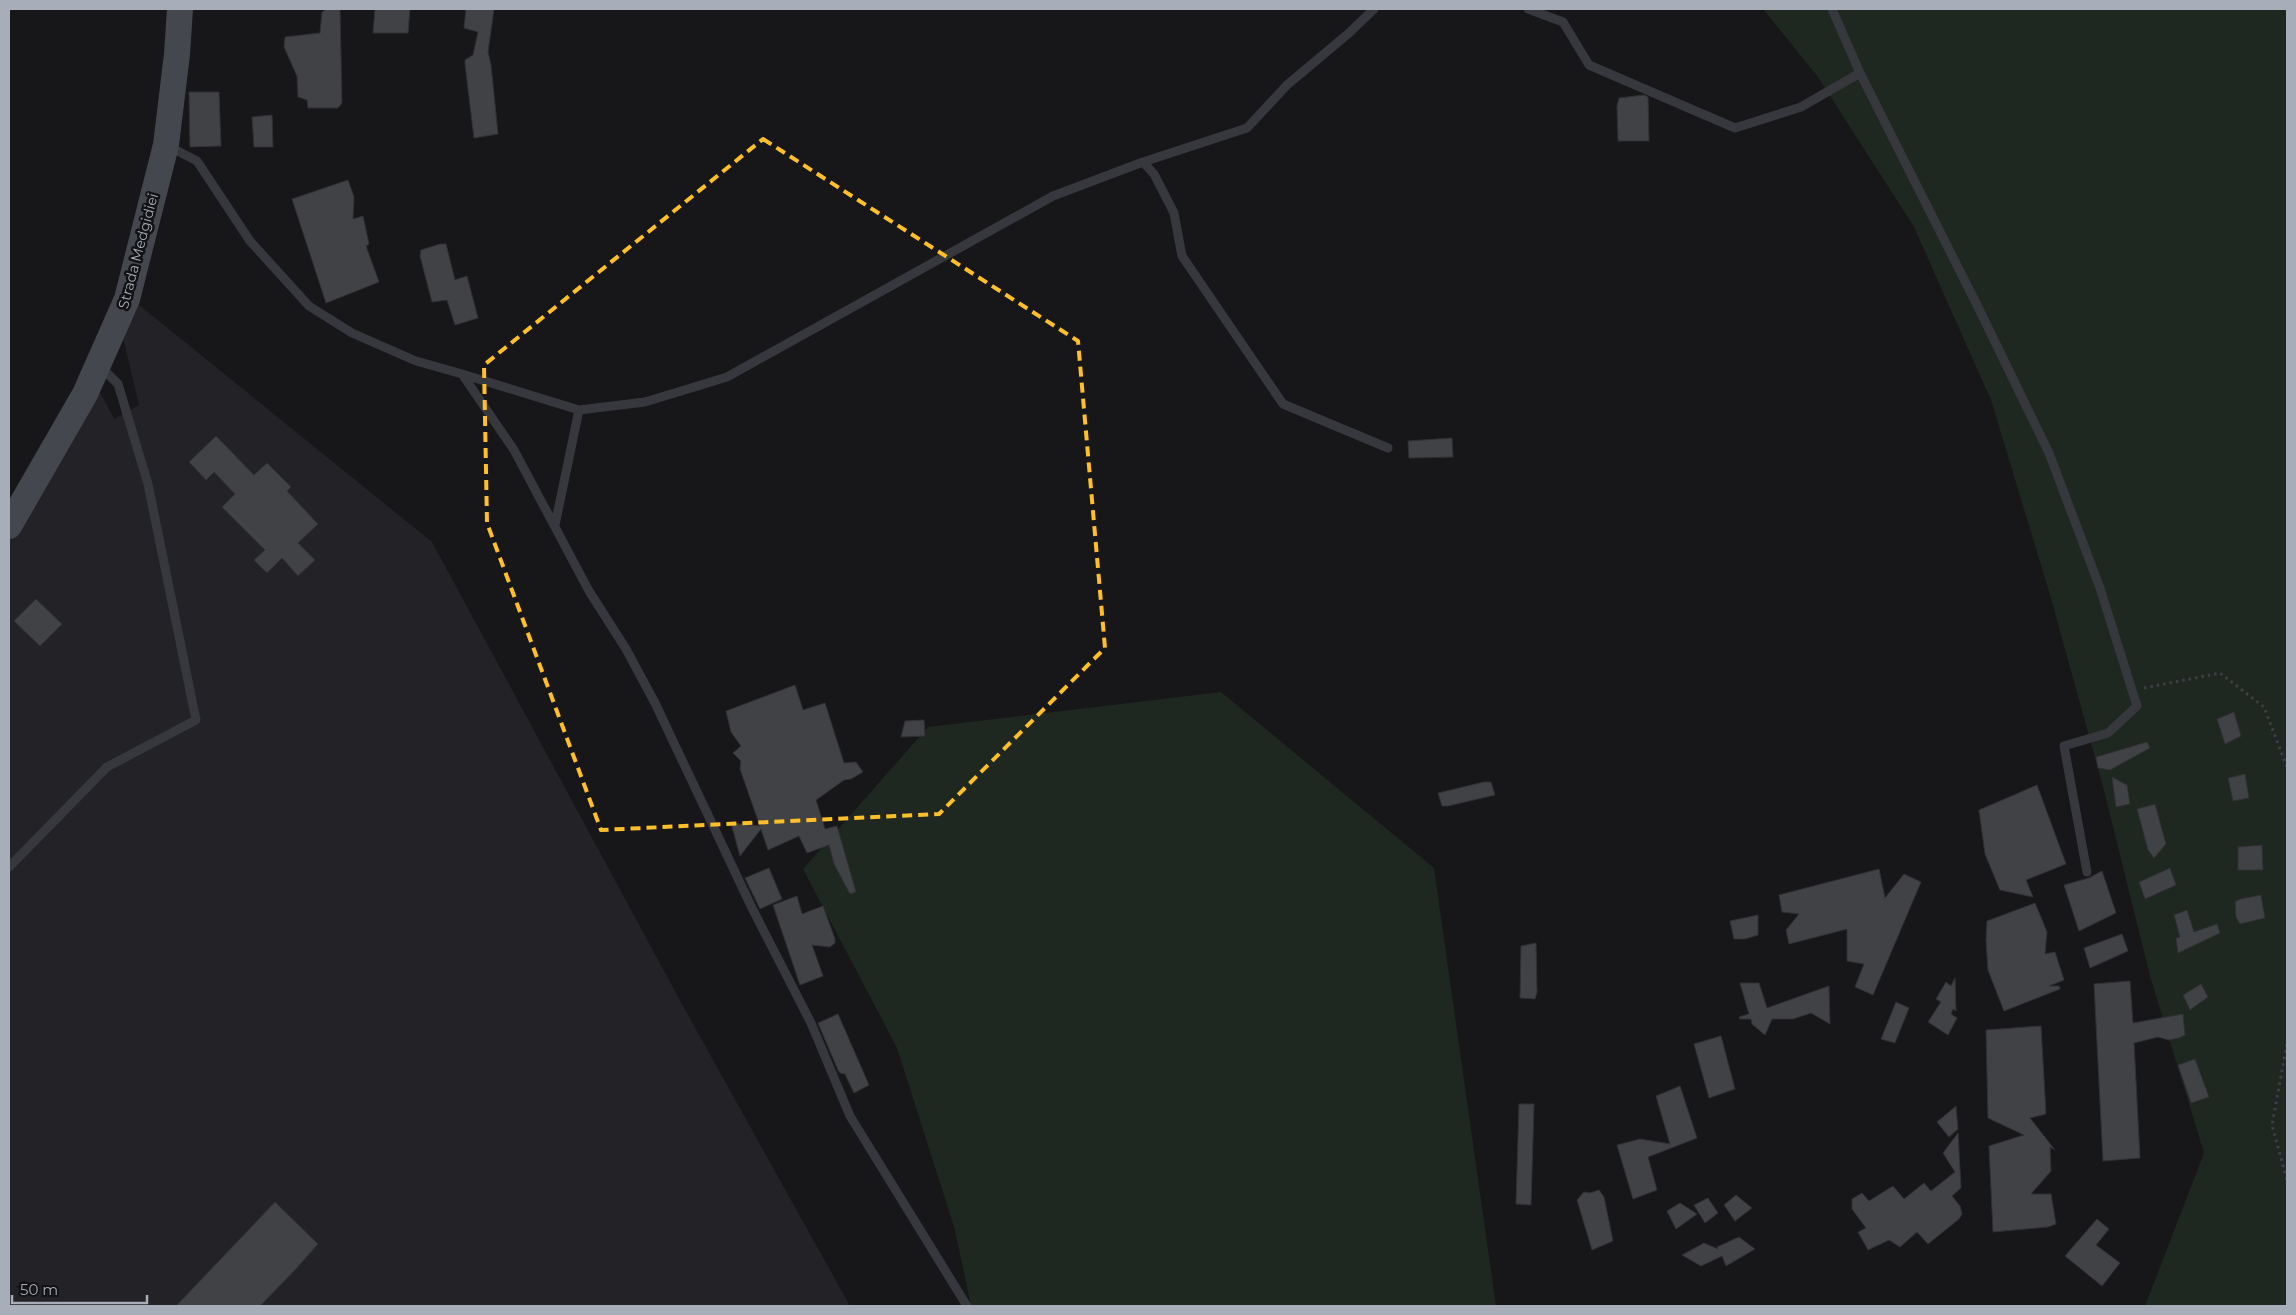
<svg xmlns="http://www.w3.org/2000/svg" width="2296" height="1315" font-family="Montserrat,sans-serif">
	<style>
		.built { fill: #232226 }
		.green { fill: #1e2720 }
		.building { fill: #414246; stroke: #313035 }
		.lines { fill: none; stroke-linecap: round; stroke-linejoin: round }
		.path { stroke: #3d3f45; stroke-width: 3; stroke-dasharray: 2.5 4; stroke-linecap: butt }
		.service { stroke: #37383e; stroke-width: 9 }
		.secondary { stroke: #45474e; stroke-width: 26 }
		.marked { fill: none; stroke: #ffbf28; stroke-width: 4; stroke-dasharray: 10 6; stroke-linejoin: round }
		.labels { text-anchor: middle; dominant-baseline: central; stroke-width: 5; stroke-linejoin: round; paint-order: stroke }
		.street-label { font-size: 14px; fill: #a8adba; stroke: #121214 }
	</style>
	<rect width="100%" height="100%" fill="#171719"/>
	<path class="built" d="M133,300L432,542L683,1006L850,1306H9V538L100,392L114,419L139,405L123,337Z"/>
	<path class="green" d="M1763,9H2287V1306H2145L2204,1153L2150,976L2104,790L2050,595L1991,400L1914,227L1818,77Z
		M1221,692L1434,868L1496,1306H971L955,1230L897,1048L803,869L928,727Z"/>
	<path class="building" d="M327,9H340L342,103L338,108H308L307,100L298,97L297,76L284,47L285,37L320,33L322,12Z
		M375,9H410L408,33H373Z
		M466,9H494L488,52L491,65L498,134L474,138L465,64V60L473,55L478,32L464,28Z
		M189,92H219L221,146L190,147Z
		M1644,95L1648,97L1649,141H1618L1617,106L1619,98Z
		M272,115L273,147H254L252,117Z
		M348,180L354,197L353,219L363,216L369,244L366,246L379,282L326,303L292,199Z
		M440,244H446L455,280L467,276L478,318L455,325L447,300L432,302L420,256L421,250Z
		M216,436L254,475L267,463L291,487L287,491L318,524L298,543L315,560L298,576L282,558L267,573L254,560L265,550L222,507L235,494L214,472L206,480L189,462Z
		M1452,438L1453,457L1409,458L1408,441Z
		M36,599L62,624L40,646L14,621Z
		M795,685L803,710L825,703L844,763L856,762L863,772L851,779L844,780L816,800L825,829L837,826L856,892L850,894L834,864L829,845L807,853L799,836L768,850L761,829L740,856L731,823L760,826L740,769L741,761L733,753L741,746L731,732L726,711Z
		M2234,712L2241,736L2225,744L2217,719Z
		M924,720L925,736L901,737L905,721Z
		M2147,742L2150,748L2110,770L2098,768L2096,757Z
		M2245,774L2249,798L2233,801L2228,778Z
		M2112,777L2127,785L2130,804L2116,807Z
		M1484,782H1491L1495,795L1448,806H1442L1438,793Z
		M2037,785L2066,864L2026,880L2033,897L2000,890L1985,854L1979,810Z
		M2155,804L2166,844L2154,858L2148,850L2137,809Z
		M2262,845L2263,870H2238V847Z
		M769,868L782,899L760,909L745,878Z
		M2170,868L2176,885L2145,899L2139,882Z
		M1879,869L1885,898L1904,874L1921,882L1873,995L1855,987L1864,964L1847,961V929L1789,944L1786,930L1799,914L1782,912L1779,895Z
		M2102,871L2116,913L2079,931L2064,885L2089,878Z
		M2261,895L2265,918L2240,924L2236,917L2235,902L2240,899Z
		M797,896L802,914L823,906L835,939V943L830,947L812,945L823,976L800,985L773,905Z
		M2035,903L2047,932L2045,954L2055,952L2064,980L2049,986H2059L2060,989L2004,1011L1988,970L1986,940L1987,921Z
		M2187,910L2194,932L2217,924L2220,933L2178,953L2176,938L2180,937L2174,915Z
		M1758,915V935L1745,939H1734L1730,921Z
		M2122,934L2128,951L2090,968L2084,948Z
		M1536,943L1537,992L1535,999L1520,998L1521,946Z
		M1955,978L1956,1011L1953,1009L1951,1014L1957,1018L1948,1035L1928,1022L1941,1002L1936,999L1946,982L1951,986Z
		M2130,981L2133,1023L2183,1014L2185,1035L2179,1038L2169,1040L2158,1037L2134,1043L2140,1158L2103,1161L2094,984Z
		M1740,983H1759L1767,1008L1829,986L1830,1024L1811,1013L1793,1019H1772L1765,1035L1752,1024L1751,1019H1740L1739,1017L1749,1014Z
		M2201,984L2208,997L2190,1010L2183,995Z
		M1896,1002L1909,1008L1895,1043L1881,1039Z
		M838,1014L869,1085L854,1093L845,1074L840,1073L838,1070L818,1023Z
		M2041,1026L2046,1114L2030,1118L2055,1150L2050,1147L2051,1171L2031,1194H2051L2056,1224L2048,1227L1993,1232L1989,1146L2024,1135L1988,1118L1986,1030Z
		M1721,1036L1735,1089L1709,1098L1694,1044Z
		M2195,1059L2209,1097L2191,1103L2178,1065Z
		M1680,1086L1697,1138L1648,1157L1657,1190L1633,1199L1617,1145L1640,1139L1670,1144L1656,1096Z
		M1519,1104H1534L1531,1205L1516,1204Z
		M1956,1106L1958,1129L1949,1137L1937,1122Z
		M1958,1133L1961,1188L1952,1196L1960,1206L1962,1214L1959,1219L1928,1244L1917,1232L1900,1247L1889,1240L1868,1250L1858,1232L1866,1228L1852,1209V1199L1862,1193L1869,1201L1893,1186L1904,1199L1924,1183L1931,1191L1955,1172L1943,1153Z
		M1599,1190L1604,1197L1613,1241L1592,1250L1577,1200L1584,1192L1590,1193Z
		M1736,1195L1752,1208L1735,1221L1724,1205Z
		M1708,1198L1718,1213L1705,1223L1694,1205Z
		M275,1202L318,1244L295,1270L260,1306H176Z
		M1680,1203L1697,1214L1676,1229L1667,1211Z
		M2097,1219L2109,1229L2096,1245L2120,1263L2102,1286L2065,1256Z
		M1739,1237L1755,1249L1726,1266L1722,1256L1701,1266L1682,1255L1704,1243L1718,1249L1717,1247Z"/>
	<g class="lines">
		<path class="path" d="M2144,688L2220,673L2264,707L2287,767
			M2287,1044L2272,1125L2287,1180"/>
		<path class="service" d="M1528,9L1563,22L1589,65L1735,128L1801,107L1860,73
			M1832,9L1860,73L1978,307L2049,453L2100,588L2137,706L2108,733L2064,746L2087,872
			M168,146L197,161L250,241L309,306L352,333L416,361L462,374L514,450L589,591L626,649L655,703L752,908L811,1023L850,1116L967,1306
			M1143,162L1154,174L1174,213L1182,256L1283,404L1388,448
			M462,374L579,410L645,402L727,377L1053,196L1143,162L1247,128L1287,85L1349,33L1374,9
			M555,525L579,410
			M9,867L107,767L196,720L148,484L118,384L101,367"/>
		<path class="secondary" d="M9,526L85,394L127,299L166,145L177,54L180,9"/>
	</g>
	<path class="marked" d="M763,139L1078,341L1105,648L939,814L601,830L487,523L484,365Z"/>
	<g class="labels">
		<g class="street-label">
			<text transform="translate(138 251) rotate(-75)">Strada Medgidiei</text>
		</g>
	</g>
	<rect width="2296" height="1315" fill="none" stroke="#a8adba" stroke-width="20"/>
	<path d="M12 1295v8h135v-8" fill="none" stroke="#a8adba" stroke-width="2.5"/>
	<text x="20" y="1295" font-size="15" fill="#a8adba" stroke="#121214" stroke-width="4" paint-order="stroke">50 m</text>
</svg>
